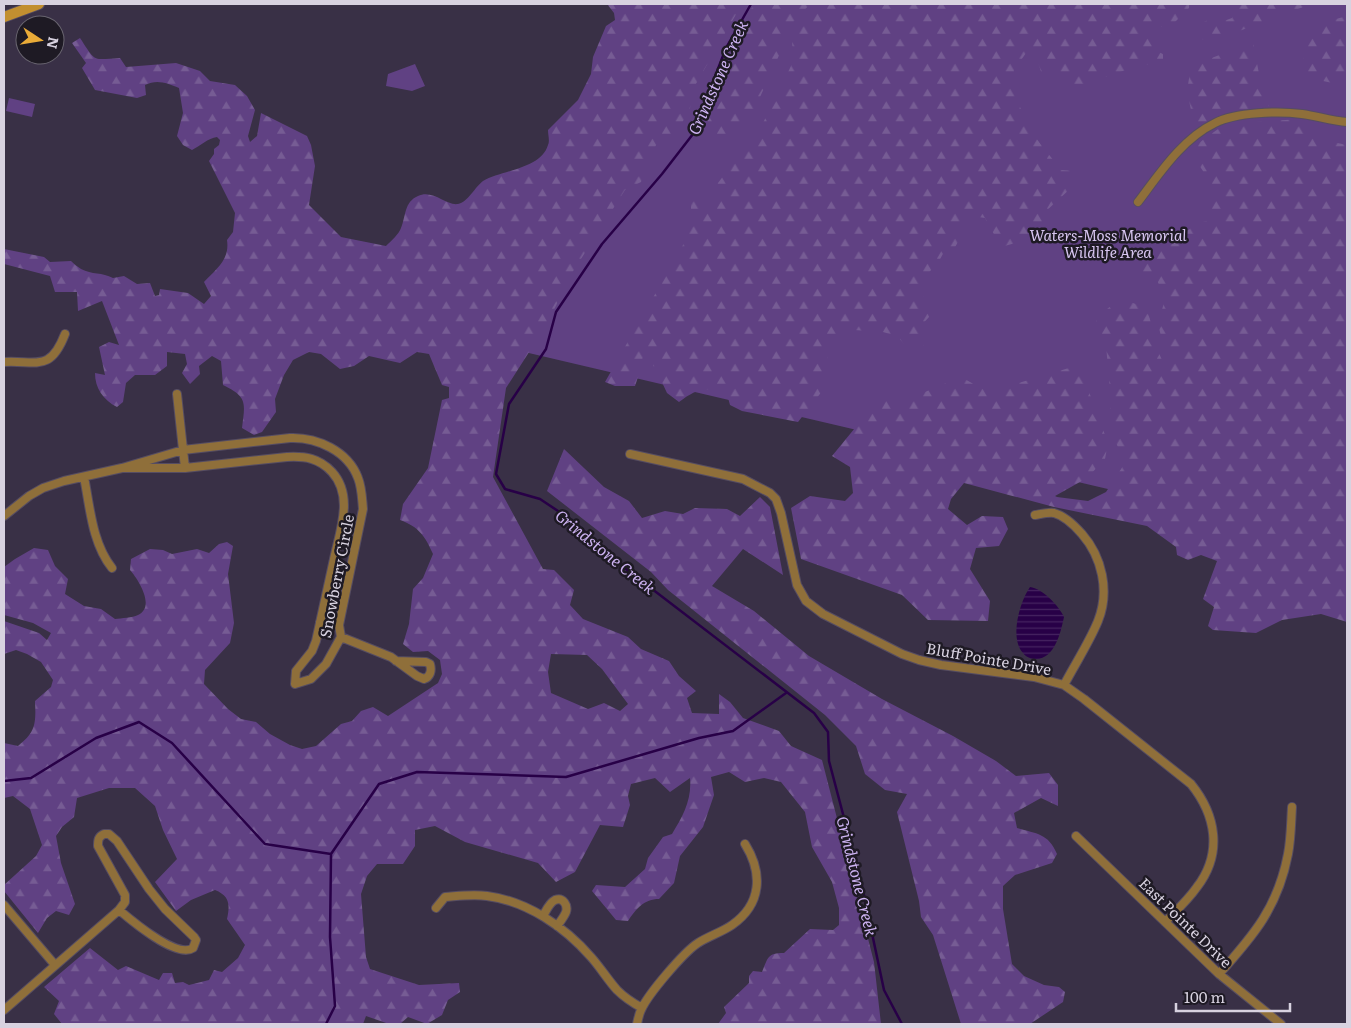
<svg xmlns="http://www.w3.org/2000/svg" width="1351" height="1028" font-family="Literata,serif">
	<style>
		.green { fill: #604183 }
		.forest { fill: url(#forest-firs); fill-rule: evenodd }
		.water { fill: url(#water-rules) }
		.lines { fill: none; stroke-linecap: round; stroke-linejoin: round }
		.stream { stroke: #280047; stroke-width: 2.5 }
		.minor-casing { stroke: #564d62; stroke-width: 10 }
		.secondary-casing { stroke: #564d62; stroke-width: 12 }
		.minor { stroke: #8f6f3a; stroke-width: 8 }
		.secondary { stroke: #c28f30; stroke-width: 10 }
		.labels { text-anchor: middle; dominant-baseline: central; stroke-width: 5; stroke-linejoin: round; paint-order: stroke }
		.park-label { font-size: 15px; font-style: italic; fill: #d8c6f1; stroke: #1e1a24 }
		.street-label { font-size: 15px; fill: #d8d2e0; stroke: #1e1a24 }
		.water-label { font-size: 16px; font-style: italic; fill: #cdb3f2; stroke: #1e1a24 }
	</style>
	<defs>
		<pattern id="forest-firs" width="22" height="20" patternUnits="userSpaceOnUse" patternTransform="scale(1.25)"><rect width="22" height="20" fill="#604183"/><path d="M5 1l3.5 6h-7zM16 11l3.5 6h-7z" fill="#765c94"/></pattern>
		<pattern id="water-rules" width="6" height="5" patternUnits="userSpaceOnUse" patternTransform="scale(1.25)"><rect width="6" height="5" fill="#280047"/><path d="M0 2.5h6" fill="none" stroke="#462461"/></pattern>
	</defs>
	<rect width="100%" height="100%" fill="#393046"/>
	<path class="green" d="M724,4H1347V557L1206,512L516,350Z
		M415,64L425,86L412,91L386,86L388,74Z
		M9,98L35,104L32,117L6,111Z"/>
	<path class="forest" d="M607,4H742L693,89L690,108L675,136L656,145L641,182L625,190L572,273L547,324L506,388L493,477L543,569L554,570L574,590L570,605L583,619L628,637L641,649L669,661L679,676L696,691L687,698L692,713L719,714V694L730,702L743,718L779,731L791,746L822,760L874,962L881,1024H718L726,1013L724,1007L749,983V976L753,971L762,972C768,958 767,953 784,953L810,929L833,930L839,925V908L832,882L812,847L805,812L781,782L764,778L745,782L729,772L711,777L714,795L703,827L680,856L674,883L659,899C644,899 636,909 628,921L616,920L592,891L596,885L625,887L645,869L648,858L663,837L672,834C683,816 692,800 690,778L670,792L655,778L631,784L628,796L630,805L623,827L600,825L575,872L556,882L538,863L465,842L435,826L415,830V846L403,864H377L367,876L361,894L366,957L370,969L419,985L459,983L460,992L448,1000L442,1015L427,1024L408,1017L400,1024H389L366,1016L363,1024H62L54,1014L59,1001L44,987L90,948L118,970L126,966L159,980L163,973H172L175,983L183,982L189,985L209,980L214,970L222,972L238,958L245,945L227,919C230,905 230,896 215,890L191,900L176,911L155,882L177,859L163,830L155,806L135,788H109L77,798L74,817L62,827L56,836L61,863L75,904L69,915L56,911L47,918L38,933L4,891V885L36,856L42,845L30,809L13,796L4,798V743L18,746C36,732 36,723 35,701L51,687L53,680L41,662L27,654L16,650L4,654V621L39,633L47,640L51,633L33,623L4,615V567L15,559L34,548L48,550L55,566L68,579L65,594L84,606L101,609L115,619C122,618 132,618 138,615C156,607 138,579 130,570L131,559L150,549L163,550L172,554L197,549L209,553L219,544L227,542L233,546L228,574L234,623L230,643L205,670L204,684L228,709L241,719L256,722L270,734L290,745L302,749L316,746L341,724L352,721L361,711L373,707L388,716L438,683L442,674L440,660L428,651L413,652L403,644L409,624L413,589L423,578L433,554C425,536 419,527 400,520L403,504L428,468L442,400L449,398V387L442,385L429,354L417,352L400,363L369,356L354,366L340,369L321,354L309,352L293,360L284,375L275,399L276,412L262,432L254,435L242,428C245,403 248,397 223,385L221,361L212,356L199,366L200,374L190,384L182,373L187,364L185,354L167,352V366L155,375H135L126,383L123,402L117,407C103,400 95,388 95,373L105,375L99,347L109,342L119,345L102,301L78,311L77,292H55L50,276L4,264V249L44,257L50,262L71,261C74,264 78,267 81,269C92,275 102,272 113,278L124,276L137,284L150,283L155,296L159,295L160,289L188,293L204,304L211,296L204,282C216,269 230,260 227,240L233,232L235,213L209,161L214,154V149L219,145L220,140L217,137C208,138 200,146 192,150L183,145L177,136L183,113L179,88C167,83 157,79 145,85L146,95L137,98L95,90L82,68L86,63L72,43L80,38C96,62 91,60 120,58L126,67L176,63L200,71L210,81L235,85L247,96L255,110L248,136L250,142L257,136L261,113L307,136L311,145L315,166L309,205L341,237L386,246C391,241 399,234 401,228C406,216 404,202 418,196C433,189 446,206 458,204C468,202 475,187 483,181C502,170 541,169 548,145C550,141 548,135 548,130L578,100L591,74L593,57L606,26L615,20L614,13ZM551,654L587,655L602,669L628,704L620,711L604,703L588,709L551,693L548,672Z
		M754,4H810L784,32L781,51L755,108L721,141L705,117L728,52Z
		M827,4H1189V8L1169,28L1159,26L1152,49L1163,54V61C1130,67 1100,78 1070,92L1062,77L1042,74L1037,60L1026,53L1014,70V94L1032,133L1061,170L1074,171L1071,188L1045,212L1043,226L1030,239L1001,247L985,218L972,216L953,251L944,252L939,261L917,286L927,303L929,317L917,330L924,338L923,347L915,351L906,346L897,336L883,332L840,329L830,346L823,376V390L798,422L742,411L730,405L727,394C707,385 696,389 679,402L667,393L660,378L665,370L653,366V359L645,356L638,363L640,371L635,386H615L605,382L687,238L683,230L691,213V200L696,194L708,203L713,199L718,183L763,123L791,66L794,56L792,43L803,25Z
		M1237,4H1312L1292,11L1268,13L1263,22L1213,41L1196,38L1193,27L1208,20L1218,23L1232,18Z
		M1347,16V86L1323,81L1305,70L1302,48L1310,26Z
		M1253,42L1260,79L1269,106L1226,112L1195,129L1187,91L1191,66Z
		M1301,119L1304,133L1323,140L1347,145V622L1321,614L1282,620L1256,633L1213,630L1208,626L1214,607L1203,599L1217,561L1201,555L1188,560L1177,555L1176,547L1147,526L1054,507L964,483L951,499L948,509L967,525L982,516L1003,517L1008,529L999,546L976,548L970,569L990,601L988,621L928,620L902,595L801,559L791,508L810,496L845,501L853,493L850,467L832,456L864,417L865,408L889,395L903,401L961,377L988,392L1079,365L1108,443L1105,459L1087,478L1055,496L1057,497L1088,501L1106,492L1125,463L1109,427L1111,402L1106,345L1094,332C1094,315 1109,307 1122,300L1147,307L1157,349L1162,360L1171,364L1175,360L1174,353L1163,344L1158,324L1165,299L1157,280L1146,278L1135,265L1161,235L1179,236L1199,223L1210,220L1212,213L1203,171L1189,150L1225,124Z
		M564,449L604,487L629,501L642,518L665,511L683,514L695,508L727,509L740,516L760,497L770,507L783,575L743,549L712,586L754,611L809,656L882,699L953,736L996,761L1016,776L1049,773L1058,785V806L1041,798L1014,813L1017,828C1037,834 1048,833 1057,854L1052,863L1015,875L1003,886V909L1012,964L1024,976L1044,985L1059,987L1065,992L1063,1002L1030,1024H961L933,935L921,917L919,901L897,812L907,794L885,790L865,774L856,746L825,715L668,590L651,572L547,491Z"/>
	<path class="water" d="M1030,587C1042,588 1059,606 1064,617C1061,631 1055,659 1036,659C1031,659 1026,657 1023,653C1009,638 1020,601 1030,587Z"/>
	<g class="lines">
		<path class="stream" d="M751,4L726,48L693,134L662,174L602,244L556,312L546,349L509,404L496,474L505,489L540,499L573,521L626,569L814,713L828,732L829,761L862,886L884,990L902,1024
			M4,781L31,778L96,738L139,722L172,743L265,844L331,854L379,784L417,772L566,777L699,738L733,731L786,693
			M326,1024L335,1006L330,937L331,854"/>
		<g class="minor-casing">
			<path id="minor" d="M1138,202C1160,173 1182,139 1215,123C1236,112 1279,111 1302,114C1317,116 1332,121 1347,122
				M4,362C36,360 50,373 65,334
				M177,394L185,468
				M630,454L743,479L770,493L776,499L781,513L797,585L806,601L823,614L902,654L919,660L941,665L1034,677L1064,685L1084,699L1191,784C1216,815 1223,853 1197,887C1188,900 1176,911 1165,922
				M84,477C90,507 92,543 112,568
				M1035,515C1041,514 1049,512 1054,513C1065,516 1075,526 1082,534C1102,557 1110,591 1098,621C1089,643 1075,664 1064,685
				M4,516L29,496L43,488L64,481L122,468L183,450L290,438C317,437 348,451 358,478C362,488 362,499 363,509L339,625L341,637L326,664L311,679L295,684L296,671L312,651L316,641C322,614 328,586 334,559C340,531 354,496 332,472C319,458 305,456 287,457L185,468H122
				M320,622L339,625
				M341,637L391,657L417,676L424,679C430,677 432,671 430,664L426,662L396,661
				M104,834H109L117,841L149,889L165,909L194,937L196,940L193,948C177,959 132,921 119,910L125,902V895L98,846C98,840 98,837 104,834Z
				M1076,836L1219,974L1281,1024
				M4,905L55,965
				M436,908L445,897C459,896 473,894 487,896C527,901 565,927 591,957C600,967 608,980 617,990C624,997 633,1003 642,1008
				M543,916C546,911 549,903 555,900C563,897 568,905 566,912C564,917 560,922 557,926
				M1219,974C1254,935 1278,907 1288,854C1291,839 1291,823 1292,807
				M4,1010L119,910
				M637,1024C638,1019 639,1014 641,1010C648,994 684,952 698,943C709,936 722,932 732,925C762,904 763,873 745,844"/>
		</g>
		<g class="secondary-casing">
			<path id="secondary" d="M4,17L39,4"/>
		</g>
		<use href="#minor" class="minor"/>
		<use href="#secondary" class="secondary"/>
	</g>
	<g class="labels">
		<g class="park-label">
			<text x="1108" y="234">Waters-Moss Memorial<tspan x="1108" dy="17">Wildlife Area</tspan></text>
		</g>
		<g class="street-label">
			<text transform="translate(336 576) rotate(-79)">Snowberry Circle</text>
			<text transform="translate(989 658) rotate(10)">Bluff Pointe Drive</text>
			<text transform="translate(1186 922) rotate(44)">East Pointe Drive</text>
		</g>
		<g class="water-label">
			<text transform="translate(717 77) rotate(-66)">Grindstone Creek</text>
			<text transform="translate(606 551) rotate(39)">Grindstone Creek</text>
			<text transform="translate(858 876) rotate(76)">Grindstone Creek</text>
		</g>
	</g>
	<rect width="1351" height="1028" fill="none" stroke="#d8d2e0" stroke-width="10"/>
	<g transform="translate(40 40) rotate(102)"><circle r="24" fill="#1e1a24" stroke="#68646f"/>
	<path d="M0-4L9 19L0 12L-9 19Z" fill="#e9ab38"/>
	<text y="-8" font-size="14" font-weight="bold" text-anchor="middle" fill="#d8d2e0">N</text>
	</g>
	<path d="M1176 1003v8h114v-8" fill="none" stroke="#d8d2e0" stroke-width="2.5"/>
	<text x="1184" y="1003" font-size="15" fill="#d8d2e0" stroke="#1e1a24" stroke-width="4" paint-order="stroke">100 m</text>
</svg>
